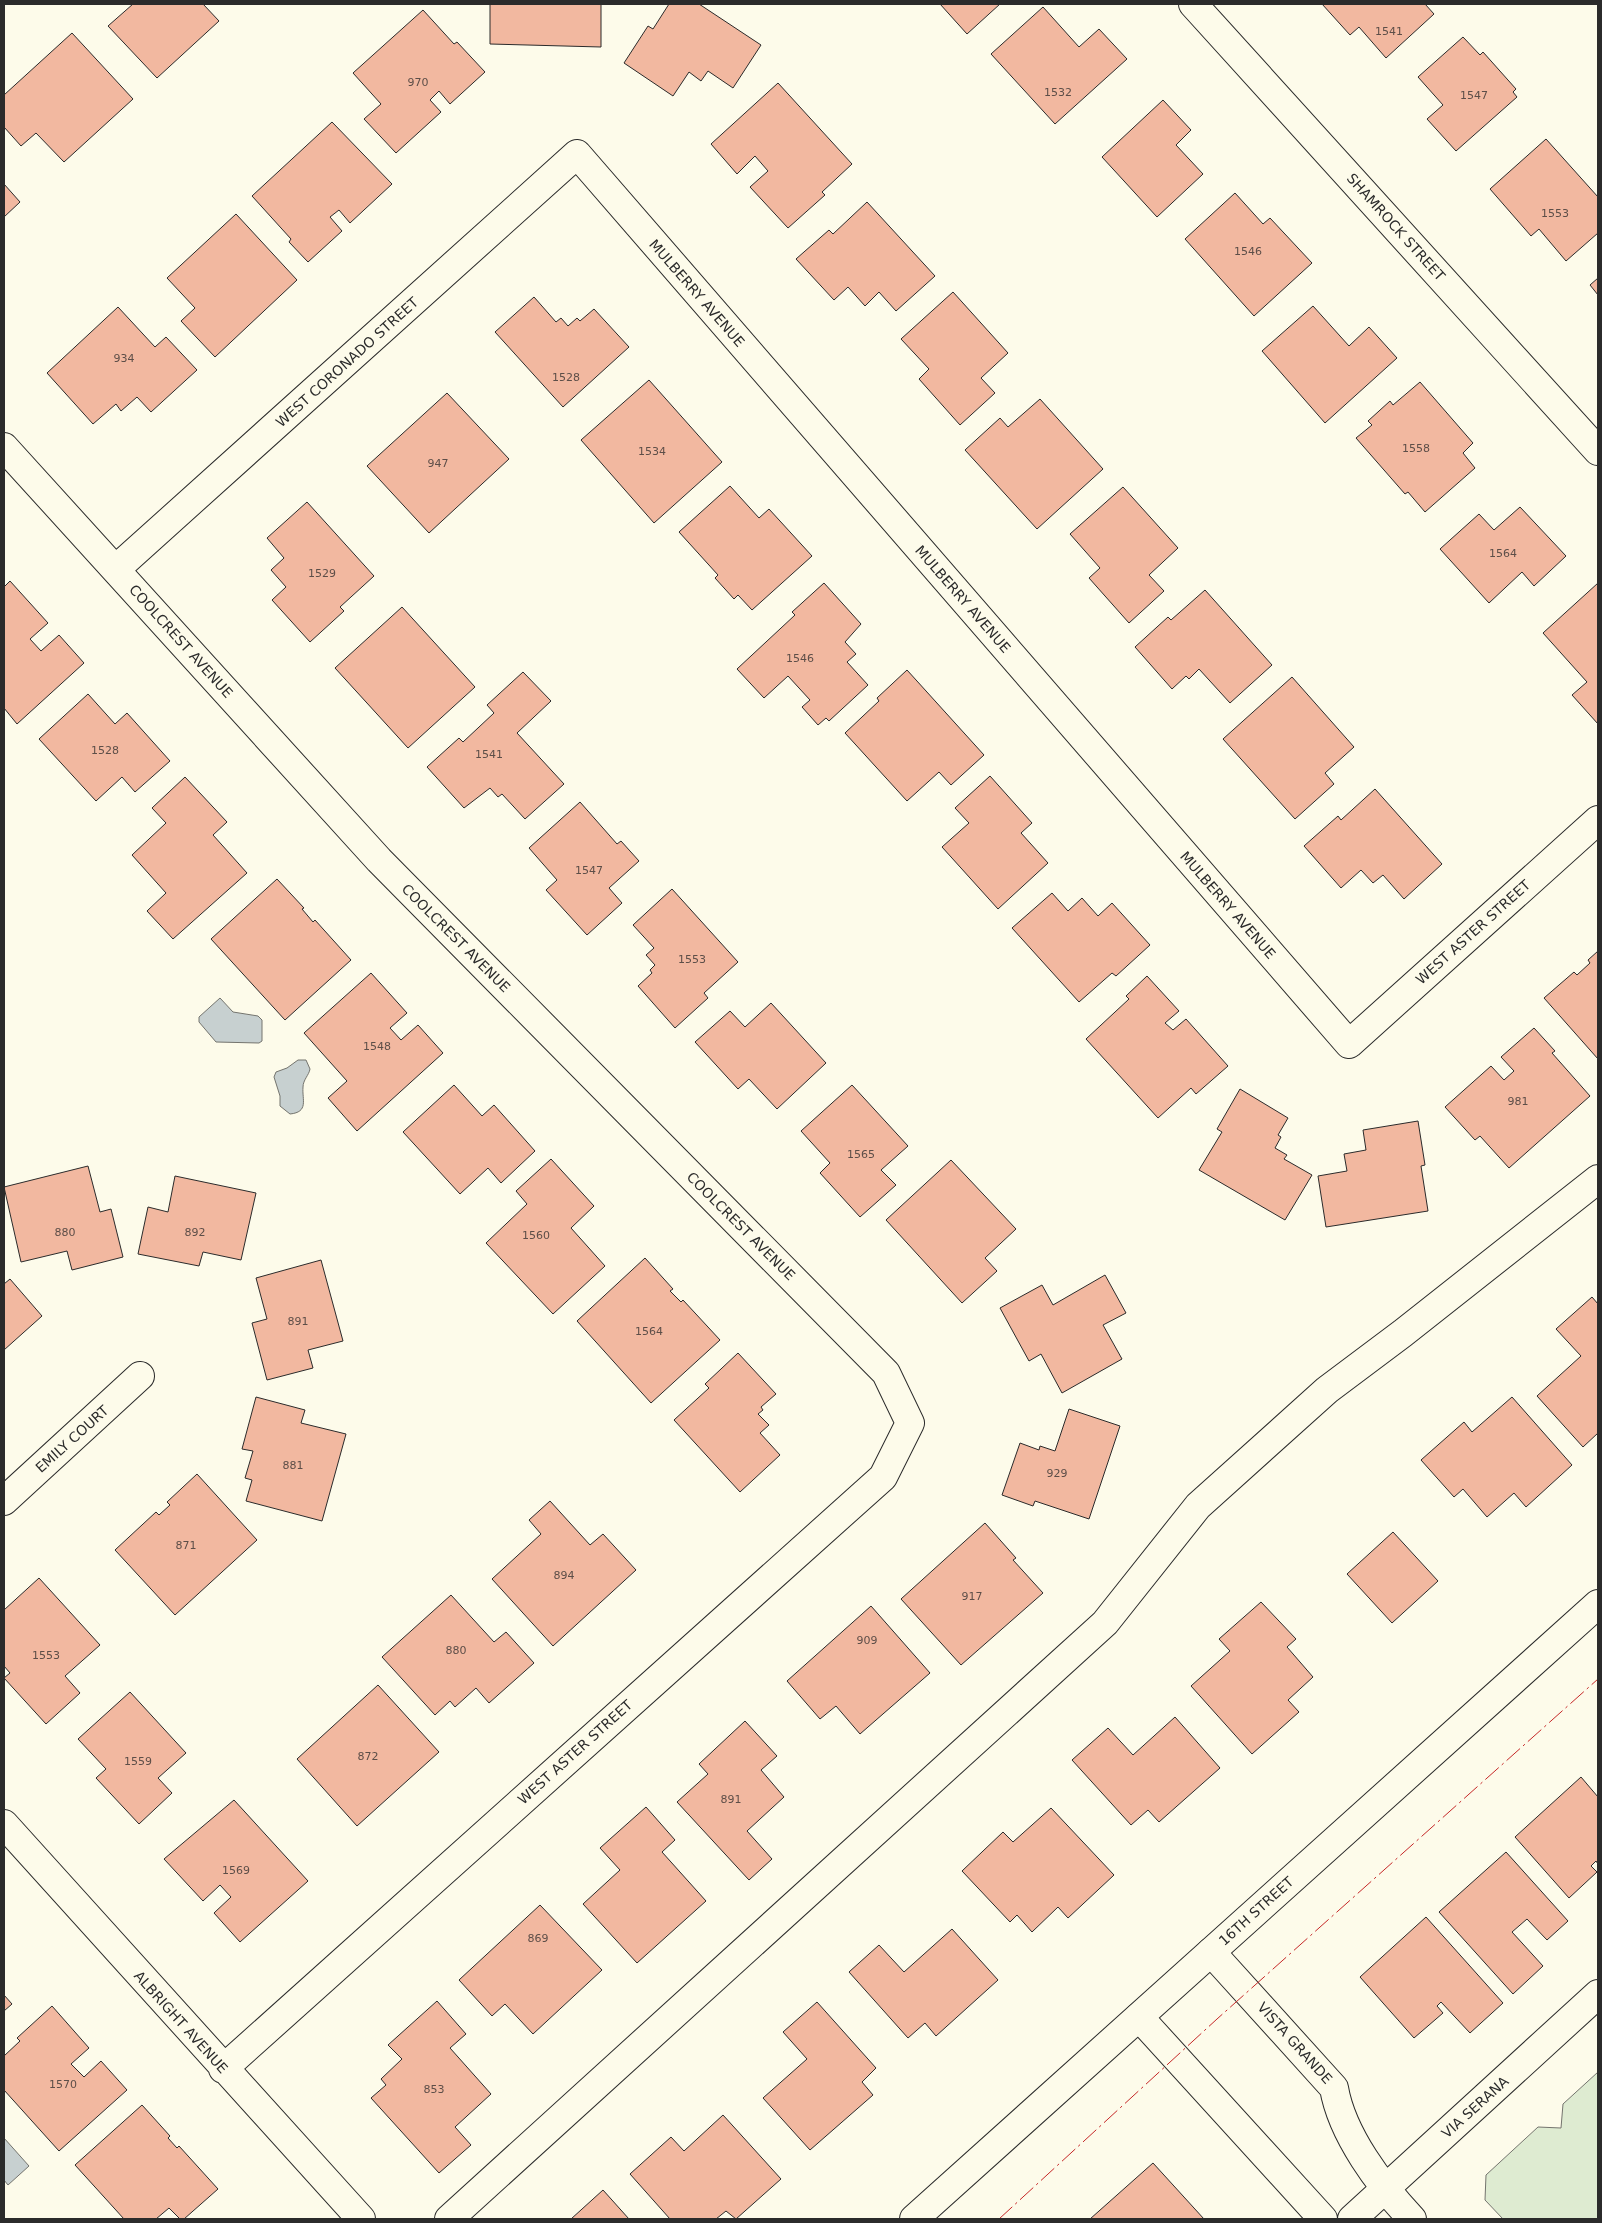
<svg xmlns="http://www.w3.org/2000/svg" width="1602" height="2223" font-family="'DejaVu Sans',sans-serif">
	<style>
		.green { fill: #deebd1; stroke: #74746e }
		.water { fill: #c7d0d0; stroke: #74746e }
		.building { fill: #f2b8a0; stroke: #2b2b2b }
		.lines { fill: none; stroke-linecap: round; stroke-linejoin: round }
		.minor-casing { stroke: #2b2b2b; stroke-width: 30 }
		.major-casing { stroke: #2b2b2b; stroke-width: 30 }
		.minor { stroke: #fdfbea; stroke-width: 28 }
		.major { stroke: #fdfbea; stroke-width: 28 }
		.power { stroke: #c62828; stroke-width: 1; stroke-dasharray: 18 4 2.5 4; stroke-linecap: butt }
		.labels { text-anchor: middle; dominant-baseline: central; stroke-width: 4; stroke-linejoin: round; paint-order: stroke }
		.number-label { font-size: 11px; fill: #5d4e48 }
		.street-label { font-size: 14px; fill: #2b2b2b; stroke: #fdfbea }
	</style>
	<rect width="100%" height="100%" fill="#fdfbea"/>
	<path class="green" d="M1598,2072V2219H1503L1485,2200L1486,2175L1538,2127L1561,2128L1563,2104Z"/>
	<path class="water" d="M220,998L233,1012L258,1016L262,1020V1041L259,1043L216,1042L199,1022V1017Z
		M298,1060H306L310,1069C309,1075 303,1080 303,1087C302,1100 309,1112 290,1114L280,1106V1096L274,1077L276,1072L287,1068Z
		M4,2138L29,2166L8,2185L4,2180Z"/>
	<path class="building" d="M133,4H203L219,21L157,78L108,26Z
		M490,4H601V47L490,44Z
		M669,4H699L761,45L733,88L708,71L701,81L689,72L673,96L624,63L648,26L653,29Z
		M940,4H1000L967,34Z
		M1322,4H1425L1434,14L1386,58L1359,27L1350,35Z
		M1043,7L1079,47L1099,29L1127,59L1055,124L991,54Z
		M423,10L454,44L457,42L485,72L450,104L439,91L430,100L441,112L396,153L364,119L381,104L353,73Z
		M72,33L133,99L64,162L36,133L21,146L4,127V95Z
		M1463,37L1480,55L1483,52L1516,89L1513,92L1517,97L1456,151L1427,119L1443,105L1418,77Z
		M778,83L852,164L822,192L825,195L788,228L750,187L768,171L755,156L737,174L711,144Z
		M1163,100L1191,130L1176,145L1203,174L1157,217L1102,157Z
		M332,122L392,184L350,223L339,210L330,217L342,231L308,262L289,242L291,239L252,196Z
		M1546,139L1598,197V233L1566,261L1539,229L1531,236L1490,189Z
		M4,184L20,202L4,217Z
		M1235,193L1263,224L1270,218L1312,263L1254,316L1185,239Z
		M867,202L935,276L896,311L879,292L865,306L848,287L834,300L796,259L829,230L833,234Z
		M236,214L297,280L215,357L181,321L195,308L167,278Z
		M1598,278V295L1590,285Z
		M953,292L1008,353L981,378L995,393L960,425L919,379L929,369L901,339Z
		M534,297L556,322L561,318L568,326L577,318L580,321L594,309L629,347L563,407L495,332Z
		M1313,306L1349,346L1369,327L1397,358L1325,423L1262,351Z
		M118,307L155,347L166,337L197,370L151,412L137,397L121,411L116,404L93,424L47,373Z
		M649,380L722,462L654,523L581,440Z
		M1420,382L1473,443L1463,453L1475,468L1425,512L1408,492L1405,494L1356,438L1372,425L1368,421L1390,401L1393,405Z
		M447,393L509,459L429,533L367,466Z
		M1040,399L1103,469L1037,529L965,450L1000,418L1008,427Z
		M730,486L759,518L769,509L812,556L752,610L738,595L734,599L715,578L718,575L679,532Z
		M1123,487L1178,548L1149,575L1164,591L1129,623L1089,578L1100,568L1070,534Z
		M307,502L374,576L340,607L344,611L310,642L272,600L286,587L271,570L284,558L267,538Z
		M1520,507L1566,556L1534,586L1522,572L1489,603L1440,549L1479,514L1494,530Z
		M10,581L48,623L30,639L41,651L59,635L84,663L17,724L4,708V587Z
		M824,583L861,624L845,642L856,654L847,662L868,685L829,721L826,718L818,725L802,707L810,700L788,676L764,698L737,669L795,615L792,612Z
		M1598,583V724L1572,695L1587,682L1543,633Z
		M1205,590L1272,665L1230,703L1199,669L1189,679L1186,676L1172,689L1135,647L1168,617L1171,620Z
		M402,607L475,687L408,748L335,668Z
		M907,670L984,755L951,785L939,772L907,801L845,733L879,701L877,698Z
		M523,672L551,701L517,733L564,784L525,819L502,794L498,797L490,788L464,808L427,767L459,738L463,742L494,713L487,705Z
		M1292,677L1354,747L1325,773L1334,784L1295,819L1223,739Z
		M88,694L115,724L127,713L170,761L135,792L122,777L96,801L39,739Z
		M990,776L1032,823L1021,833L1048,863L998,909L942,847L969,823L955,808Z
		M185,777L227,822L213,835L247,873L173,939L147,911L166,893L132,855L166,823L152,808Z
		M1375,789L1442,864L1404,899L1383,875L1373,883L1361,870L1341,888L1304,846L1338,816L1341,820Z
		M580,802L617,844L621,841L639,861L609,888L622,903L587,935L546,890L557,880L529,848Z
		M277,879L304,908L302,909L313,922L315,920L351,960L285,1020L211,939Z
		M672,889L738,962L704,993L708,998L675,1028L638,986L652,973L650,970L655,965L646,955L654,948L633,925Z
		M1052,893L1068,911L1082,898L1098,916L1112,903L1150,945L1116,976L1112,973L1079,1002L1012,928Z
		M1598,951V1059L1544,998L1574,972L1577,975L1590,963L1588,960Z
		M371,973L407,1013L390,1028L401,1040L418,1025L443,1053L357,1131L328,1098L347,1081L304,1033Z
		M1147,976L1179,1011L1165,1023L1173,1030L1186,1019L1228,1066L1196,1094L1191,1088L1158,1118L1086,1039L1129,999L1126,996Z
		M771,1003L826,1063L777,1109L749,1079L738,1089L695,1042L730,1011L745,1027Z
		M1534,1028L1555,1051L1552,1053L1590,1096L1509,1168L1480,1136L1475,1140L1445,1107L1491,1066L1504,1080L1514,1071L1501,1057Z
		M454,1085L482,1116L494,1105L535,1151L501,1183L488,1168L460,1194L403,1132Z
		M852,1085L908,1146L881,1170L896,1185L860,1217L820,1173L830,1163L801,1131Z
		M1240,1089L1288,1118L1278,1135L1281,1137L1275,1148L1287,1155L1284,1159L1312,1175L1285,1220L1199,1170L1222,1132L1217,1129Z
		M1418,1121L1425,1165L1421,1166L1428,1211L1326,1227L1318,1176L1347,1171L1344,1154L1366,1150L1363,1130Z
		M551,1159L594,1206L571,1228L605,1266L553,1314L486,1243L527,1204L516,1191Z
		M951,1160L1016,1229L985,1258L997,1271L962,1303L886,1220Z
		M88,1166L100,1212L111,1209L123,1257L72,1270L67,1251L21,1262L4,1187Z
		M175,1176L256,1193L241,1260L203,1252L199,1266L138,1254L148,1207L168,1212Z
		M645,1258L673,1289L670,1291L681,1302L683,1300L720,1340L651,1403L577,1321Z
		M321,1260L343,1341L308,1350L313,1368L267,1380L252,1323L267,1319L256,1278Z
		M1105,1275L1126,1313L1103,1325L1122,1359L1062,1393L1041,1354L1029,1361L1000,1308L1042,1285L1053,1305Z
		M10,1279L42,1316L4,1350V1284Z
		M1592,1297L1598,1304V1433L1583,1447L1537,1396L1581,1356L1556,1329Z
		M738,1353L776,1394L761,1407L763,1410L758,1414L769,1425L760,1433L780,1455L740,1492L674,1420L709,1388L705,1384Z
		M256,1397L305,1410L301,1423L346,1434L322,1521L246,1501L252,1480L245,1478L253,1451L242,1449Z
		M1512,1397L1572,1465L1526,1507L1514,1493L1487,1517L1463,1489L1454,1497L1421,1460L1464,1422L1472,1432Z
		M1069,1409L1120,1426L1089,1519L1035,1501L1033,1506L1002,1495L1020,1443L1039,1450L1040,1446L1055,1451Z
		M197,1474L257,1540L175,1615L115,1550L156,1512L159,1515L170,1505L167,1502Z
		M550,1501L590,1545L603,1534L636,1570L553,1646L492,1579L541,1534L529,1520Z
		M985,1523L1016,1558L1013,1560L1043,1593L961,1665L901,1599Z
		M1393,1532L1438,1581L1392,1623L1347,1574Z
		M39,1578L100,1645L65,1676L80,1693L46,1724L4,1678L10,1673L4,1666V1610Z
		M451,1595L494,1642L506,1632L534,1663L489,1703L476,1688L455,1707L450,1701L435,1715L382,1657Z
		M1261,1602L1296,1639L1287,1647L1313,1677L1288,1700L1299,1712L1252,1754L1191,1686L1230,1651L1219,1639Z
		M871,1606L930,1673L860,1734L836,1706L820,1719L787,1681Z
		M378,1685L439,1752L357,1826L297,1759Z
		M130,1692L186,1753L158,1778L172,1793L139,1824L96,1778L106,1769L78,1739Z
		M1175,1717L1220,1768L1159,1822L1148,1810L1131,1825L1072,1760L1108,1728L1133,1755Z
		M745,1721L777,1756L761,1770L784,1797L747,1831L772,1859L749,1880L677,1802L708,1774L699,1764Z
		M1581,1777L1598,1797V1864L1596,1861L1591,1866L1597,1872L1569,1898L1515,1837Z
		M234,1800L308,1881L240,1942L214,1913L231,1897L220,1885L203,1901L164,1859Z
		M646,1807L675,1840L662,1852L706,1901L637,1963L583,1904L620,1870L600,1848Z
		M1051,1808L1114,1875L1068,1918L1058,1907L1032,1932L1017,1915L1010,1922L962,1871L1003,1832L1013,1842Z
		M1506,1852L1568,1921L1547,1940L1527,1919L1512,1932L1543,1966L1513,1994L1439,1912Z
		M540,1905L602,1970L533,2034L505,2004L492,2016L459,1980Z
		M1426,1917L1503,2003L1470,2033L1441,2002L1437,2006L1443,2013L1414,2038L1360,1977Z
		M952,1929L998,1980L936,2036L925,2023L908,2038L849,1972L879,1945L904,1972Z
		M4,1995L12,2004L4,2011Z
		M437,2001L466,2034L450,2048L491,2094L455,2127L471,2145L439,2173L371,2098L386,2085L381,2079L402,2059L388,2045Z
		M817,2002L876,2068L862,2082L873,2095L810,2150L763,2098L807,2059L783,2032Z
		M52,2006L89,2048L71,2064L84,2077L101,2061L127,2090L59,2151L4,2090V2056L20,2041L17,2038Z
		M142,2105L170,2136L168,2138L177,2148L179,2146L218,2189L184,2219H180L169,2208L156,2219H124L75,2165Z
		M723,2115L781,2179L736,2219L726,2211L716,2219H670L630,2174L671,2137L684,2151Z
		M1153,2163L1204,2219H1090Z
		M603,2190L629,2219H571Z"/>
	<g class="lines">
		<g class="minor-casing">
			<path id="minor" d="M1193,4L1598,451
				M4,447L379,860L886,1373L910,1423L883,1477L223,2069
				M116,569L577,154L1349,1044L1598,820
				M4,1501L140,1376
				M4,1824L361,2219
				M1211,1952L1334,2088C1342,2135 1380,2185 1412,2219
				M1139,2017L1323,2219
				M449,2219L1105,1623L1198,1506L1327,1390L1403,1333L1598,1179
				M1352,2219L1598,1994"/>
		</g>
		<g class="major-casing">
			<path id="major" d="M914,2219L1598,1604"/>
		</g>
		<use href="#minor" class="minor"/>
		<use href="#major" class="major"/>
		<path class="power" d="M999,2219L1217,2019L1598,1679"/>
	</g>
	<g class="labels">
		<g class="number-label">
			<text x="1389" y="31">1541</text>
			<text x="418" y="82">970</text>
			<text x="1058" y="92">1532</text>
			<text x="1474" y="95">1547</text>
			<text x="1555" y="213">1553</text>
			<text x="1248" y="251">1546</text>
			<text x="124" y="358">934</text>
			<text x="566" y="377">1528</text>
			<text x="1416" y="448">1558</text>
			<text x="652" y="451">1534</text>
			<text x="438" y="463">947</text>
			<text x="1503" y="553">1564</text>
			<text x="322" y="573">1529</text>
			<text x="800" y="658">1546</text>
			<text x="105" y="750">1528</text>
			<text x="489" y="754">1541</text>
			<text x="589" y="870">1547</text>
			<text x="692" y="959">1553</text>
			<text x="377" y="1046">1548</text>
			<text x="1518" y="1101">981</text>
			<text x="861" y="1154">1565</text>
			<text x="65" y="1232">880</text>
			<text x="195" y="1232">892</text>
			<text x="536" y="1235">1560</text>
			<text x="298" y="1321">891</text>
			<text x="649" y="1331">1564</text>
			<text x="293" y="1465">881</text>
			<text x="1057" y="1473">929</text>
			<text x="186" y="1545">871</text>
			<text x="564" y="1575">894</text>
			<text x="972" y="1596">917</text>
			<text x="867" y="1640">909</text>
			<text x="456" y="1650">880</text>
			<text x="46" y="1655">1553</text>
			<text x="368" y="1756">872</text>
			<text x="138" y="1761">1559</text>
			<text x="731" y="1799">891</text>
			<text x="236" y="1870">1569</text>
			<text x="538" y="1938">869</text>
			<text x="63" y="2084">1570</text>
			<text x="434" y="2089">853</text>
		</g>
		<g class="street-label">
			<text transform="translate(1396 227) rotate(48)">SHAMROCK STREET</text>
			<text transform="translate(697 293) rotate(49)">MULBERRY AVENUE</text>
			<text transform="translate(347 362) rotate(-42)">WEST CORONADO STREET</text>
			<text transform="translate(963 599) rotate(49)">MULBERRY AVENUE</text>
			<text transform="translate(181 641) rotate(48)">COOLCREST AVENUE</text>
			<text transform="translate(1228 905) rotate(49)">MULBERRY AVENUE</text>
			<text transform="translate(1473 932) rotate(-42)">WEST ASTER STREET</text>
			<text transform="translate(456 938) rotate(45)">COOLCREST AVENUE</text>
			<text transform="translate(741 1226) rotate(45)">COOLCREST AVENUE</text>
			<text transform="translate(72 1439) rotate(-42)">EMILY COURT</text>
			<text transform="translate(575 1752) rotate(-42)">WEST ASTER STREET</text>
			<text transform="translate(1256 1911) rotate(-42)">16TH STREET</text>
			<text transform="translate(181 2022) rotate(48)">ALBRIGHT AVENUE</text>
			<text transform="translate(1295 2043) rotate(48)">VISTA GRANDE</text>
			<text transform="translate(1475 2107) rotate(-42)">VIA SERANA</text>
		</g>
	</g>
	<rect width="1602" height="2223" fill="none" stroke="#2b2b2b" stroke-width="10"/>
</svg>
